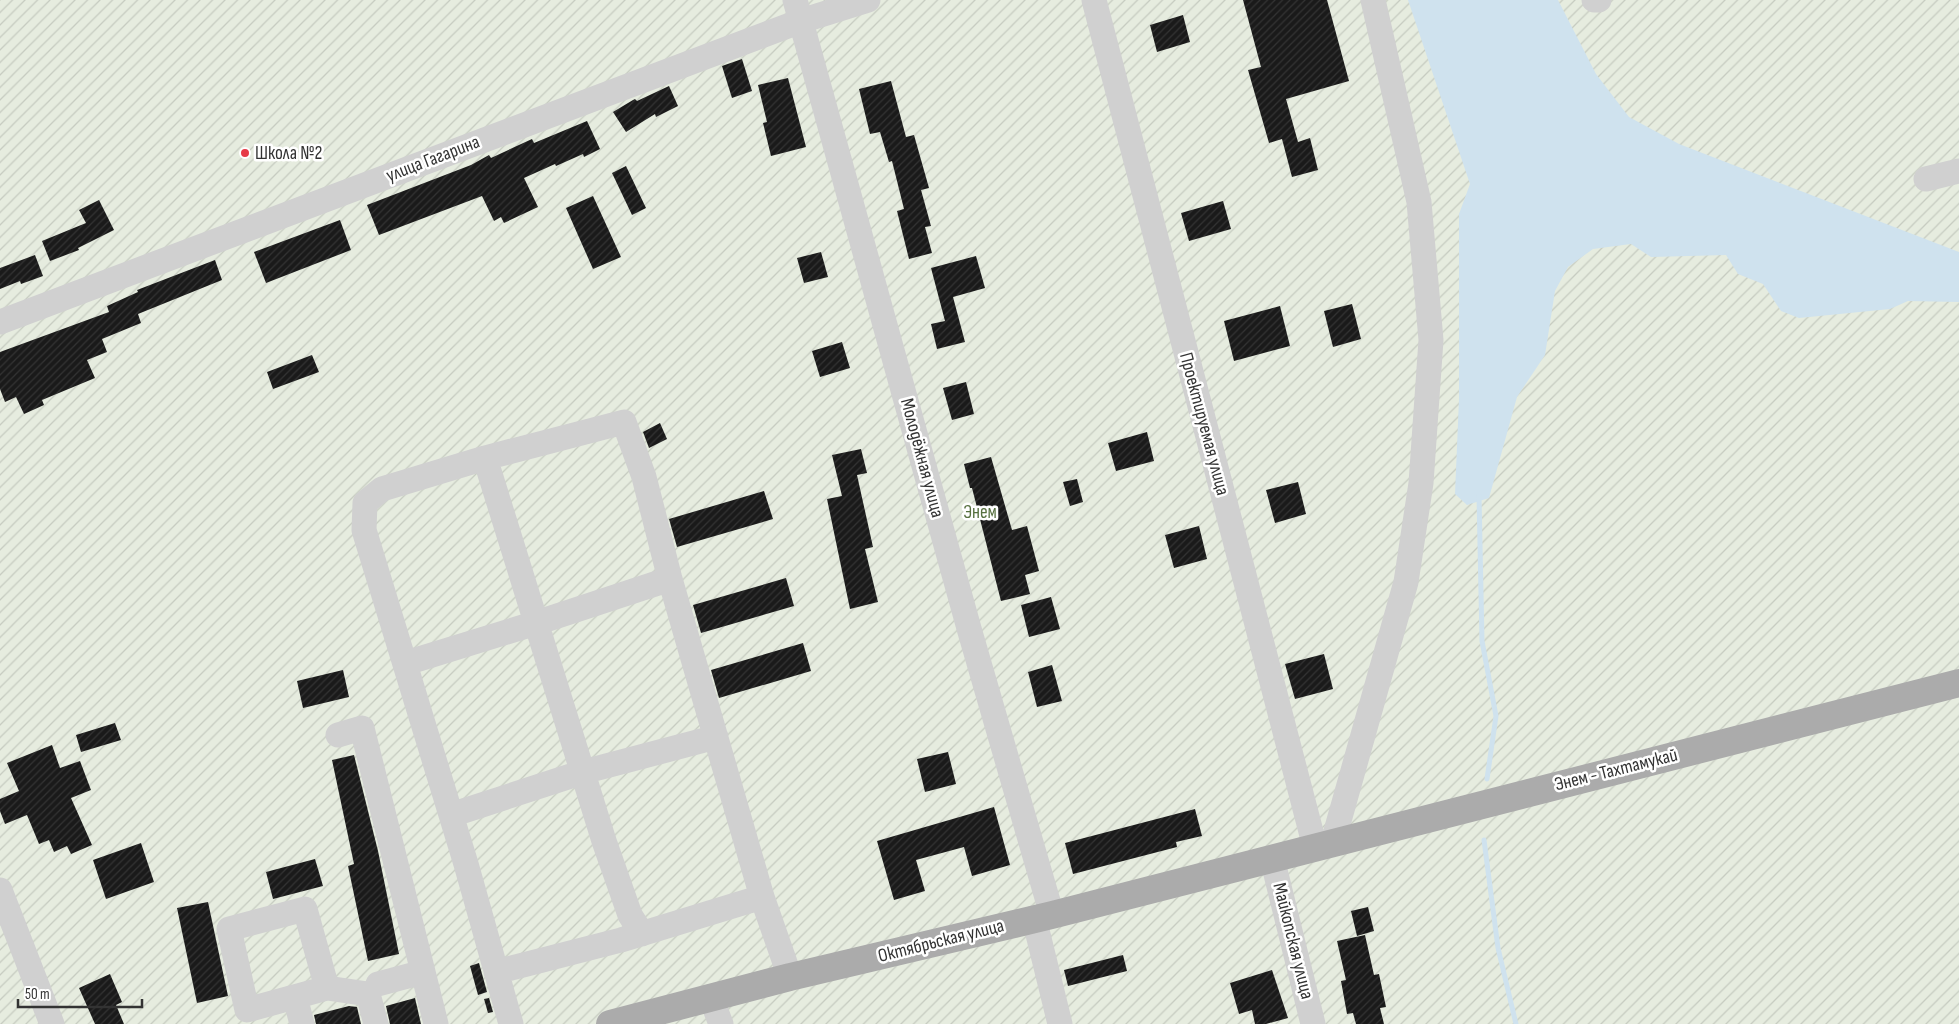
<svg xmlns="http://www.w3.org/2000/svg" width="1959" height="1024" font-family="'Sofia Sans Condensed',sans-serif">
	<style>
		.garden { fill: url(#garden-furrows) }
		.water { fill: #cfe2ee }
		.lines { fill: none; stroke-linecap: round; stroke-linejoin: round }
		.stream { stroke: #cfe2ee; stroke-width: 5 }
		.building { fill: url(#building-hatch) }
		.minor { stroke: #d0d0d0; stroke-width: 25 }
		.major { stroke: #ababab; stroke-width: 28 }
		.poi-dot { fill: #e63946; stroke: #fff; stroke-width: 2 }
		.labels { text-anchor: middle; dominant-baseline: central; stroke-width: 5; stroke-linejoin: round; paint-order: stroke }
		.poi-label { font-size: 19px; fill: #333; stroke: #fff; text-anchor: start }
		.street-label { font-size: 19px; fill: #333; stroke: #fff }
		.park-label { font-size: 19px; fill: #56703f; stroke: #fff }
	</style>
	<defs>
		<pattern id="garden-furrows" width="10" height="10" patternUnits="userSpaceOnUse" patternTransform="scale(1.25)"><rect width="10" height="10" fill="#e6ecdf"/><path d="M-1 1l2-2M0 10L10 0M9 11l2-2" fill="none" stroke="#c6cbc0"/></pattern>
		<pattern id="building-hatch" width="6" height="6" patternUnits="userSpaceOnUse" patternTransform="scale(1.25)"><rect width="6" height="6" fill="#1a1a1a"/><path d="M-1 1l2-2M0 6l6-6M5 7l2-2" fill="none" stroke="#333"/></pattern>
	</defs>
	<rect width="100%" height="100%" fill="#fff"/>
	<path class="garden" d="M0,0H1959V1024H0Z"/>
	<path class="water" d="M1408,0H1558L1596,74L1629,117L1679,144L1959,252V302L1908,301L1890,309L1799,318L1781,311L1763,284L1738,274L1726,255L1651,257L1631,244L1593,249L1568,267L1555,291L1545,355L1517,397L1489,498L1467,505L1455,494L1459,399V214L1470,184Z"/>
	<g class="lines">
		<path class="stream" d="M1479,496L1482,641L1496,716L1487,779
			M1484,840L1498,948L1516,1024"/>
	</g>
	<path class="building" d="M1243,0H1327L1349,81L1286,99L1298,142L1310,138L1318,170L1292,177L1282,139L1269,143L1248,70L1261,67Z
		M1183,15L1190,42L1157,52L1150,25Z
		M742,59L752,91L732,98L722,66Z
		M788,78L806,147L771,156L763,123L767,122L758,85Z
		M891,81L906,137L914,135L929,188L921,190L931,226L925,227L932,253L909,259L897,211L904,209L892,161L889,162L880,132L870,134L859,89Z
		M669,86L678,106L656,117L655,114L626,132L613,112L633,100L635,99L637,101Z
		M587,121L600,149L584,157L583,154L556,166L555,164L524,178L538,207L504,223L501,217L494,221L482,196L379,235L367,205L471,165L489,155L491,158L532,139L534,143Z
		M626,166L646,208L632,215L612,173Z
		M593,196L621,257L593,269L566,208Z
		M99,200L114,230L78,248L79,250L50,261L42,241L86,223L79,210Z
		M1223,201L1231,229L1189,241L1181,213Z
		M340,220L351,250L266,283L254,252Z
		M821,252L828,277L804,283L797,258Z
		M35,255L43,276L21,284L20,281L0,289V268Z
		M976,256L985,288L953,297L965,342L937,349L931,324L945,321L931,268Z
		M215,260L222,280L138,314L141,323L102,339L107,352L87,360L95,378L42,400L44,405L24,414L16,397L5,402L0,389V352L109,312L107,306L138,292L137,290Z
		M1352,304L1361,339L1333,347L1324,311Z
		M1280,306L1290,346L1234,361L1224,321Z
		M842,342L850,368L820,377L812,351Z
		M312,355L319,372L273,389L267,372Z
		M966,382L974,414L952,420L943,388Z
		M660,423L667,439L649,448L643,432Z
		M1147,432L1154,461L1116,471L1108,443Z
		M861,449L867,473L857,475L873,547L865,549L878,602L850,609L827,499L842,496L832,455Z
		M991,457L1012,530L1027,526L1039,571L1025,575L1030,594L1001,601L972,488H970L964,464Z
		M1077,479L1083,502L1070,506L1063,482Z
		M1298,482L1306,514L1275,523L1266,490Z
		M764,491L773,519L677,547L669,519Z
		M1199,526L1207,559L1174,568L1165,535Z
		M786,578L794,606L701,633L693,605Z
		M1051,597L1060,629L1029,637L1021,605Z
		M803,643L811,671L719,698L711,670Z
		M1324,654L1333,689L1295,699L1285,664Z
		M1052,665L1062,701L1037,707L1028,672Z
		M343,670L349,697L303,708L297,681Z
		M115,723L121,740L81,752L76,735Z
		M52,745L60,768L80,761L91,790L71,798L92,845L71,854L67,846L54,852L49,840L39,844L27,815L5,824L0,811V799L19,791L7,763Z
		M948,752L956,784L925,792L917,759Z
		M354,755L378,851L399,954L368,961L348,866L354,864L332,760Z
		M994,807L1010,865L972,876L964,847L916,860L925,891L894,900L877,841Z
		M1195,809L1202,836L1176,842L1177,847L1073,874L1065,843Z
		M141,843L154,882L106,899L93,860Z
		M315,859L323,886L273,899L266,872Z
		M208,902L228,996L197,1003L177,908Z
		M1368,907L1374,931L1357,936L1351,911Z
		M1365,935L1374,975L1379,974L1386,1007L1380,1008L1384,1024H1356L1353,1013L1347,1014L1341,981L1346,980L1337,941Z
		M1123,955L1127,971L1068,986L1064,970Z
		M479,963L487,992L478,995L470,966Z
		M1272,970L1288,1018L1266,1024H1255L1252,1010L1239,1014L1230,983Z
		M110,974L122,1002L116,1005L124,1024H95L79,988Z
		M415,998L421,1024H390L386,1006Z
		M489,998L493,1012L488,1013L484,999Z
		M349,1006L357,1007L361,1024H316L314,1015Z"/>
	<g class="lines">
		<path class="minor" d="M795,0L970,632L1052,915
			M1094,0L1315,847
			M1594,0H1599
			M1926,179L1959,171
			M0,322L801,21L868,0
			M485,458L604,841L630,915L642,934
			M406,663L536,623L670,579
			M338,735L362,728L436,1024
			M451,815L583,772L716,737
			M1333,842L1406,582L1421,483L1431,340L1419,202L1373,0
			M1272,858L1313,1024
			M0,890L52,1024
			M305,909L327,988L247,1010L229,929Z
			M1034,918L1060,1024
			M496,972L621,940L762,897
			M378,984L423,972
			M327,988L368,994L376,1024
			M295,997L302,1024
			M711,998L721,1024
			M511,1024L466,864L364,530L365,503L382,489L485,458L624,422L644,477L670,579L762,897L790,977"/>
		<path class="major" d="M610,1024L790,977L1052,915L1959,683"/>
	</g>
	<circle class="poi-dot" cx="245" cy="153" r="5"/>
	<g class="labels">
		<g class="poi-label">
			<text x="255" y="153">Школа №2</text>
		</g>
		<g class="street-label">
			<text transform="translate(433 159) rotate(-21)">улица Гагарина</text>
			<text transform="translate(1204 424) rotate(75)">Проектируемая улица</text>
			<text transform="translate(922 458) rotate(75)">Молодёжная улица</text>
			<text transform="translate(1616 770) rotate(-14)">Энем - Тахтамукай</text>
			<text transform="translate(941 941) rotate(-14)">Октябрьская улица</text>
			<text transform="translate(1293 941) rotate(76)">Майкопская улица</text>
		</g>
		<g class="park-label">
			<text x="980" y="512">Энем</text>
		</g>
	</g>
	<path d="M18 999v8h124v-8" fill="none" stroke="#333333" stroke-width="2.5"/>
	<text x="25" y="999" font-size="15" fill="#333333" stroke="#ffffff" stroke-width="4" paint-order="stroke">50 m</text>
</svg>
